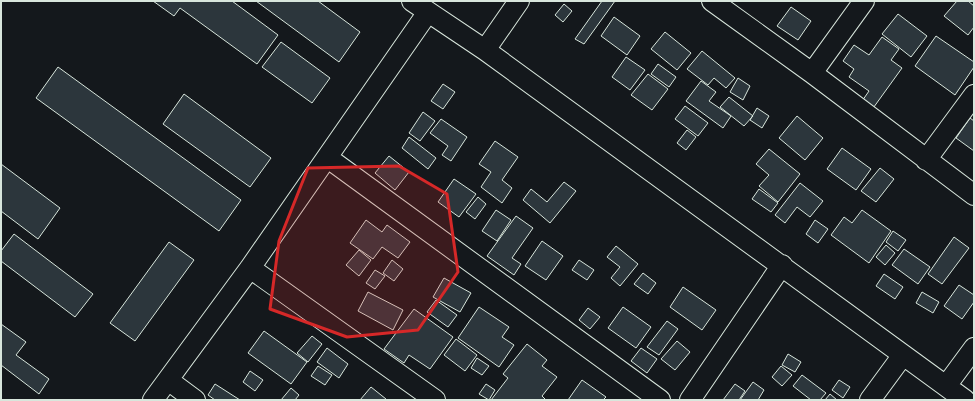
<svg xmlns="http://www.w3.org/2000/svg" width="975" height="401" font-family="Poppins,sans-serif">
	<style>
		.building { fill: #2c363c; stroke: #d8e6dc }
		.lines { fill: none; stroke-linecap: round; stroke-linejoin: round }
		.street-casing { stroke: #d8e6dc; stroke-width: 22 }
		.street { stroke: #14181c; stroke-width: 20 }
		.marked { fill: #d62828; fill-opacity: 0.2; stroke: #d62828; stroke-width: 3; stroke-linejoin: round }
	</style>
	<rect width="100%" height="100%" fill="#14181c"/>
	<path class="building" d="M153,1H232L278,35L257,64L180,8L174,16Z
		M256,1H318L360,32L339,62Z
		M602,1H615L584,44L575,39Z
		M957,1H968L974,6V27L968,35L944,16Z
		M564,4L572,11L563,22L555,15Z
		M791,7L811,21L798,40L777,26Z
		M898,14L927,36L911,57L882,34Z
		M614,17L640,36L627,55L601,36Z
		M665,32L691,53L677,70L651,49Z
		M936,36L974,62V67L955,95L915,66Z
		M882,37L899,49L891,60L902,68L871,111L860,104L869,91L849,77L854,69L843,61L854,45L869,55Z
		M281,42L330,78L312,103L262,67Z
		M702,51L735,78L726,88L714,78L708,85L687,69Z
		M626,57L645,70L630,90L612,77Z
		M658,64L676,77L669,87L651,74Z
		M58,67L241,200L219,231L36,98Z
		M648,74L668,89L652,110L631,95Z
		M738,78L750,86L743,100L730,92Z
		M701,81L716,92L709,101L731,116L723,128L686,101Z
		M443,84L455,92L443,109L431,101Z
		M184,94L271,158L250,187L163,124Z
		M729,97L753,116L744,126L720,107Z
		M685,106L708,123L698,136L675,119Z
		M757,108L769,116L762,128L750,120Z
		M423,112L435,121L420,141L409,133Z
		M797,116L823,138L805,160L779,138Z
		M970,118L974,121V151L956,138Z
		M441,119L467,137L451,161L442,155L448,146L430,133Z
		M687,130L696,137L686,150L677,143Z
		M409,137L436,158L428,169L402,148Z
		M495,141L518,157L502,180L512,188L502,203L481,187L491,172L479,164Z
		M842,148L871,169L856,190L827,169Z
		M769,149L800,174L778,202L759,186L769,175L756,164Z
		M389,156L409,172L395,190L375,173Z
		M1,164L60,208L38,239L1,211Z
		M880,168L894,179L876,202L861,191Z
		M454,179L476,194L459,217L438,202Z
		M564,182L576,191L550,223L523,200L531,189L547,202Z
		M800,183L823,201L810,217L797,207L785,223L775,215Z
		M759,189L778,203L771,212L752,199Z
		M478,197L486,204L475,219L466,212Z
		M496,210L511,220L497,241L482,231Z
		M862,210L891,231L869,263L831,235L844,217L852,223Z
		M516,216L533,228L512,258L521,264L514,275L487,256Z
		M366,220L382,232L387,225L410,242L398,258L382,247L373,259L350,243Z
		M815,220L828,229L818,243L806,234Z
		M893,231L906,240L898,251L886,242Z
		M14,234L93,294L75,317L1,261V251Z
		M954,237L969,248L942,284L928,274Z
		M542,241L563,256L546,280L525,266Z
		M169,242L194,260L135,341L110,323Z
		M886,245L895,253L885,265L876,257Z
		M616,246L638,264L620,286L611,278L620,267L607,257Z
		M904,249L930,267L918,284L892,265Z
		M359,250L371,260L359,276L346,265Z
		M392,260L403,269L394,281L383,273Z
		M579,260L594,270L587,280L572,270Z
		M375,270L385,276L375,289L366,283Z
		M643,273L656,283L648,294L634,284Z
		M884,274L903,287L895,299L876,286Z
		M444,278L471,293L460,312L433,297Z
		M959,285L974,295V302L962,319L944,306Z
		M683,287L716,310L702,330L670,307Z
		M368,292L403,310L393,330L358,311Z
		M922,292L939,302L933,313L916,303Z
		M436,300L457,315L448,327L427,312Z
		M479,307L509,327L502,337L514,345L499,367L458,338Z
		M623,307L651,327L636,348L608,328Z
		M588,308L600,317L590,329L579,320Z
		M414,309L453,337L430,369L409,355L404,363L384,349Z
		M667,321L678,329L659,355L647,347Z
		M1,324L26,342L16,355L49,379L39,394L1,365Z
		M264,331L307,362L291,384L248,353Z
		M312,336L322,344L308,362L297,353Z
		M456,339L477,355L465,371L444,355Z
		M677,341L690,352L675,370L661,359Z
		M527,344L547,360L542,366L557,377L542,396L546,400H491L508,378L503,374Z
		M327,348L348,364L339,378L317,362Z
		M641,348L657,359L647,373L631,361Z
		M788,354L801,362L795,372L782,365Z
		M477,358L489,366L482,375L471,368Z
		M318,366L332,375L325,385L311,376Z
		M781,366L792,375L782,386L772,377Z
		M250,371L263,380L255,391L243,382Z
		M802,375L826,393L820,400H811L793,386Z
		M582,380L606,397L603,400H568Z
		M839,380L850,387L843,398L832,390Z
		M753,382L764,390L758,400H740Z
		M215,384L240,400H215L208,395Z
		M486,384L495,390L489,400L479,394Z
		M735,384L745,391L739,400H723Z
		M371,387L386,399V400H360Z
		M291,388L299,395L295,400H281Z
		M830,394L837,400H825Z"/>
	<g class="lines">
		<g class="street-casing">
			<path id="street" d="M412,1L485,50L965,400
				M712,1L812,73L974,195
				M485,50L519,1
				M812,73L864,1
				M328,158L660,400
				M926,160L974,95
				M250,268L435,400
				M168,380L195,400
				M946,386L974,348
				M153,400L250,268L428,12
				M690,400L782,265
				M870,400L903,355"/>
		</g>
		<use href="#street" class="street"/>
	</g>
	<path class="marked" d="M399,166L447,194L458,272L418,330L347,337L270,309L279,241L308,168Z"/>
	<rect width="975" height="401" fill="none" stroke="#d8e6dc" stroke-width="4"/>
</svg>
